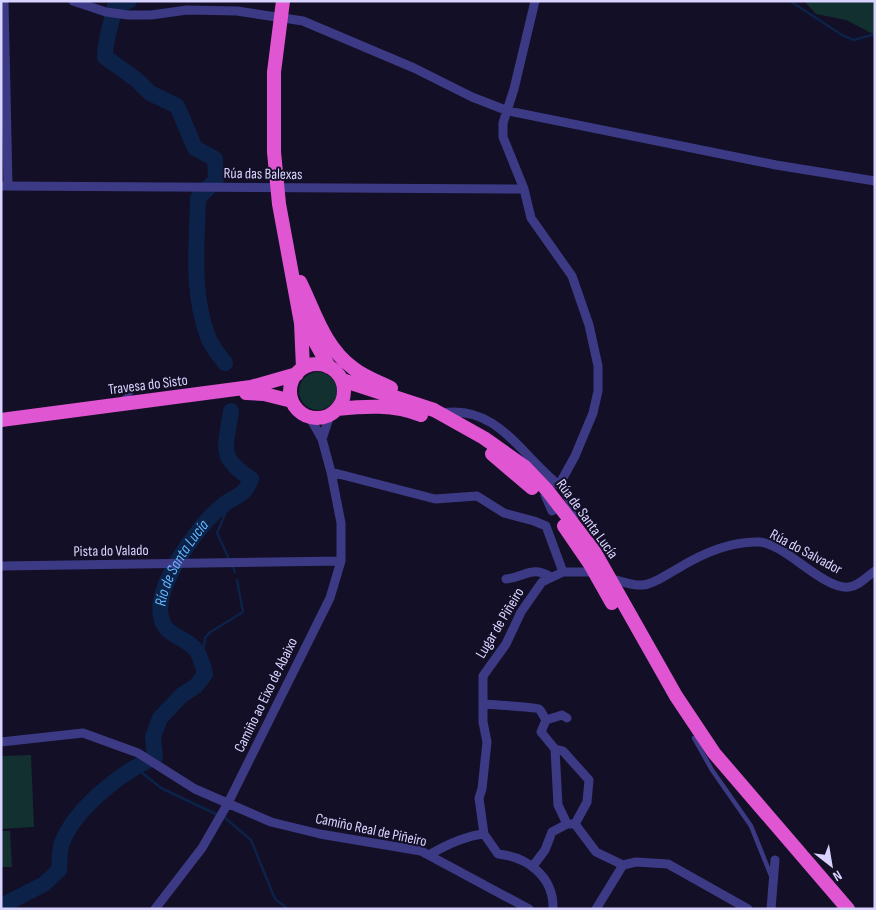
<svg xmlns="http://www.w3.org/2000/svg" width="876" height="910" font-family="'Sofia Sans Condensed',sans-serif">
	<style>
		.green { fill: #12302f }
		.lines { fill: none; stroke-linecap: round; stroke-linejoin: round }
		.stream { stroke: #0c2248; stroke-width: 2.5 }
		.river { stroke: #0c2248; stroke-width: 16 }
		.service { stroke: #3d3a85; stroke-width: 4.5 }
		.minor { stroke: #3d3a85; stroke-width: 9 }
		.trunk { stroke: #e055d1; stroke-width: 14 }
		.labels { text-anchor: middle; dominant-baseline: central; stroke-width: 4; stroke-linejoin: round; paint-order: stroke }
		.street-label { font-size: 15px; fill: #d9d4ff; stroke: #130f26 }
		.water-label { font-size: 16px; font-style: italic; fill: #62b6ff; stroke: #130f26 }
	</style>
	<rect width="100%" height="100%" fill="#130f26"/>
	<path class="green" d="M804,1H875V35L846,20L816,14Z
		M299 391a19 19 0 1 1 38 0a19 19 0 1 1-38 0Z
		M31,755L34,827L1,829V756Z
		M1,831H10L12,867H1Z"/>
	<g class="lines">
		<path class="stream" d="M790,1L842,35L854,40L875,34
			M231,500L217,533L235,572
			M202,661L205,638L209,633L243,612L237,580
			M135,767L161,788L218,815
			M224,817L251,840L275,899L288,909"/>
		<g class="river">
			<path d="M129,1L115,5C112,23 105,38 105,57L137,80L150,93L177,106L195,148L215,159L216,180L198,198C197,245 191,292 208,337C211,346 219,355 225,363"/>
			<path id="s1" d="M3,909L9,902L44,884L59,870C60,862 59,850 62,843C75,808 122,772 155,757L153,737L160,718L182,695L196,686L205,674C203,666 201,657 196,650C185,636 165,637 161,617C154,586 198,525 222,506C235,495 245,497 251,479C217,457 226,447 231,411"/>
		</g>
		<path class="service" d="M122,399L131,393
			M559,485L576,517
			M694,738L712,770L751,826L772,878"/>
		<path class="minor" d="M4,1L8,186
			M73,1L106,12L128,15H151L187,10L237,11L303,21L414,68L472,97L508,111L776,165L875,181
			M1,186L524,189
			M442,413C498,404 522,457 559,485L575,456L593,413L598,391V366L589,325L572,276L531,218L524,189L503,137V123L514,89L535,1
			M322,439L330,415
			M331,472L435,499L477,496L504,513L534,521L546,526L563,572
			M545,495L552,511
			M1,566L341,561
			M506,579C526,577 531,565 551,577
			M609,579C621,580 631,586 643,585C655,584 667,574 677,569C701,554 730,541 759,542C785,543 823,590 849,587C859,586 867,576 875,571
			M485,704C494,705 535,707 539,709C542,712 544,717 546,720
			M1,742L83,733L138,753L195,789L271,822L320,834L421,851L529,909
			M555,749L563,751L589,780L587,802L575,824H567L558,805L555,749L541,732L546,720L562,715L567,718
			M575,824L596,852L623,865
			M484,834L479,798L482,789L487,742L483,722V676L506,644L521,612L542,582L563,572H594
			M429,855C446,845 464,836 484,834L498,854C528,857 554,877 553,909
			M533,866L545,850L552,832L567,824
			M155,909L202,848L228,803L330,598L341,561V523L331,472L322,439L309,416
			M596,909L623,865L636,862L668,864L748,909
			M771,909L775,860"/>
		<path class="trunk" d="M283,1L274,72V152L279,204L301,323L303,368
			M300,282C315,312 324,347 353,368C364,377 379,382 391,388
			M306,318L313,338L329,367
			M290 391a27 27 0 1 1 54 0a27 27 0 1 1-54 0Z
			M342,380L434,410L484,438L525,467L547,490L594,551L676,696L714,753L848,909
			M246,393L264,394L292,401
			M337,409C365,406 394,404 421,415
			M1,420L251,387L297,374
			M492,454L532,488
			M564,526L590,564L612,603"/>
	</g>
	<g class="labels">
		<g class="street-label">
			<text transform="translate(263 174) rotate(1)">Rúa das Balexas</text>
			<text transform="translate(148 385) rotate(-7)">Travesa do Sisto</text>
			<text transform="translate(587 519) rotate(54)">Rúa de Santa Lucía</text>
			<text transform="translate(111 551) rotate(-1)">Pista do Valado</text>
			<text transform="translate(806 552) rotate(28)">Rúa do Salvador</text>
			<text transform="translate(500 623) rotate(-59)">Lugar de Piñeiro</text>
			<text transform="translate(266 695) rotate(-64)">Camiño ao Eixo de Abaixo</text>
			<text transform="translate(371 830) rotate(12)">Camiño Real de Piñeiro</text>
		</g>
		<g class="water-label">
			<text stroke="none"><textPath href="#s1" startOffset="464">Río de Santa Lucía</textPath></text>
		</g>
	</g>
	<rect width="876" height="910" fill="none" stroke="#d9d4ff" stroke-width="5"/>
	<g transform="translate(831 865) rotate(149)" stroke="#130f26" stroke-width="4" paint-order="stroke">
	<path d="M0-4L9 19L0 12L-9 19Z" fill="#d9d4ff"/>
	<text y="-8" font-size="14" font-weight="bold" text-anchor="middle" fill="#d9d4ff">N</text>
	</g>
</svg>
